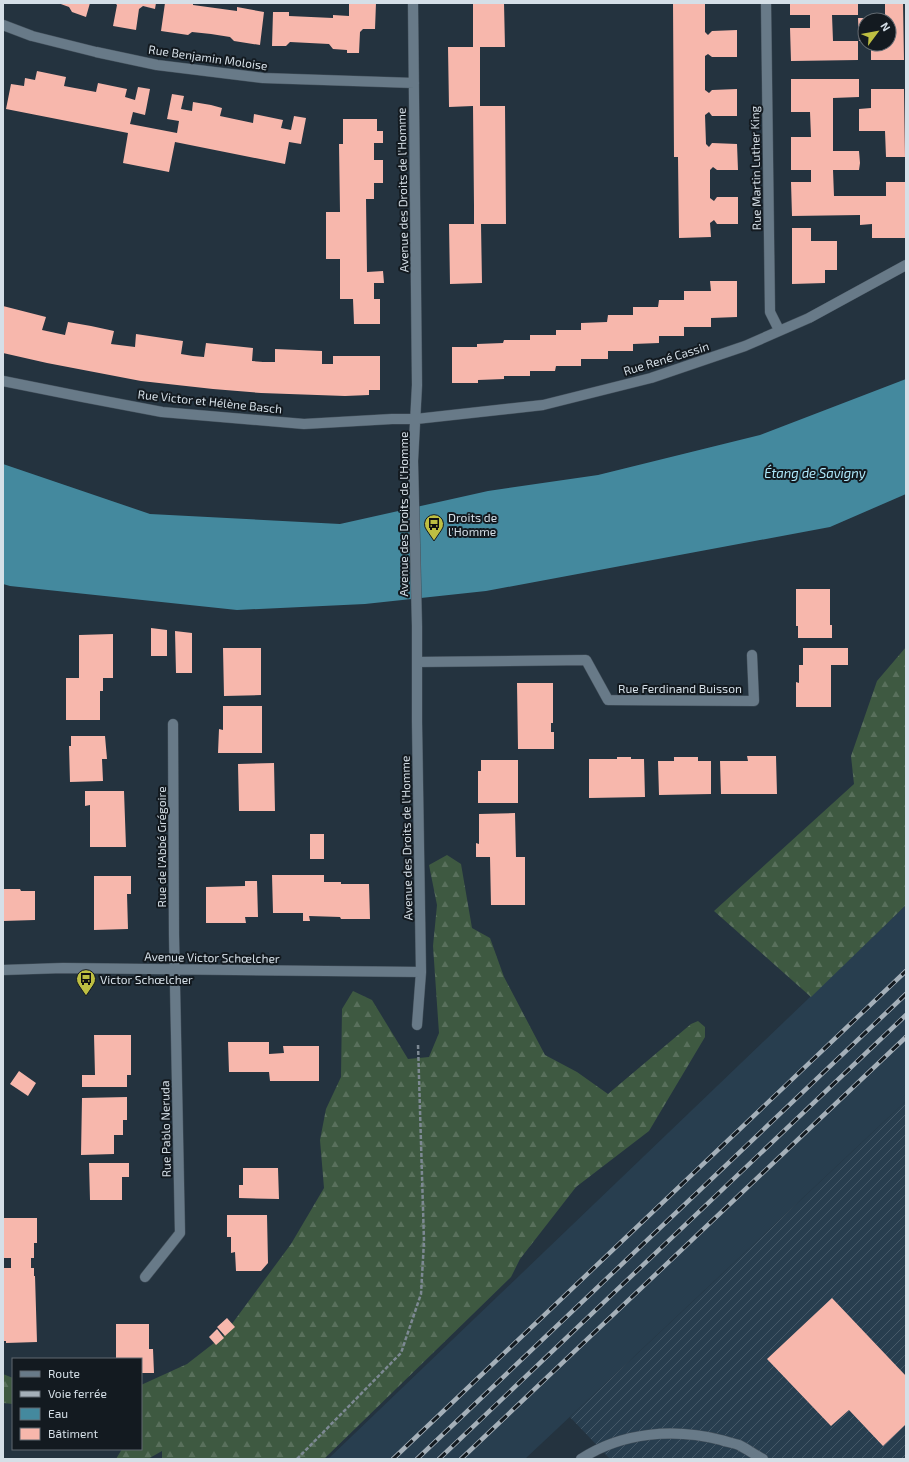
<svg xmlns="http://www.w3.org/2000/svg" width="909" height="1462" font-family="'Exo 2',sans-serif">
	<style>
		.built { fill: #283e4f }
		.industrial { fill: url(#industrial-furrows) }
		.forest { fill: url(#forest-firs) }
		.water { fill: #44899e }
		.building { fill: #f7b7ac }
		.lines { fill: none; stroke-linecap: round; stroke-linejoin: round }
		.minor-casing { stroke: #44515c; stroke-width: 11 }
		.path { stroke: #7d8993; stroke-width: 2.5; stroke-dasharray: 4 2; stroke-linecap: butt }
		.minor { stroke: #687a88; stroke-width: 10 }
		.rail-casing { stroke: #a5b0b9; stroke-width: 4.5 }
		.rail { stroke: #131a20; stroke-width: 3; stroke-dasharray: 9; stroke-linecap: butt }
		.labels { text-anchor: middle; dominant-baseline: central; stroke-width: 4; stroke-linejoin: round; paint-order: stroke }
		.street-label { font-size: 12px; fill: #d5dfe7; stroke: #131a20 }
		.poi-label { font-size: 12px; fill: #d5dfe7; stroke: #131a20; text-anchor: start }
		.water-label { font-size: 13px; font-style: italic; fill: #aee8fb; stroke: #131a20 }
	</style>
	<defs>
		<pattern id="industrial-furrows" width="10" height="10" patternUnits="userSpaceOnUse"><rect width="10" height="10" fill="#283e4f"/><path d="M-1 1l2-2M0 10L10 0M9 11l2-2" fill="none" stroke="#465968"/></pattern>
		<pattern id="forest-firs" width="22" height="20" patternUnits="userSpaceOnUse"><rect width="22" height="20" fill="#3e5941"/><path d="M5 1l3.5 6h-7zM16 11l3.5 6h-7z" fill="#59705c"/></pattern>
	</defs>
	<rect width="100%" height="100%" fill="#24333f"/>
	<path class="built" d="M906,905V1101L525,1459H328Z"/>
	<path class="industrial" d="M906,1101V1459H610L570,1417Z"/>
	<path class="forest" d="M906,647V905L811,997L714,911L854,784L851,756L877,681Z
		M447,855L461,864L472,928L490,938L504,977L545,1055L577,1072L608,1094L691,1024L698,1021L705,1027V1037L649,1131L576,1187L520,1259L511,1277L324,1459H162V1451L148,1459H116L122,1449H141V1385L187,1364L223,1336L291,1244L324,1188L320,1140L326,1109L341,1077L342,1009L353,991L372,1000L408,1059L429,1057L439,1033L433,946L437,905L429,865Z
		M3,1374L13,1378V1404L3,1403Z"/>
	<path class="water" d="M906,379V494L830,527L486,591L365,604L237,610L10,586L3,584V464L150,514L340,524L488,491L598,475L760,435Z"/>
	<path class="building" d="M58,3H90L86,17L72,12L69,7Z
		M115,3H156L155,9L143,6L139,9L136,30L113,26L117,5Z
		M165,3H193V5L237,11V7L264,12L260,45L234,41L230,37L211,34L192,32L188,35L161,31Z
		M349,3H376L375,29H363L360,32L359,53H347V50L333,49L329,44L290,42L286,46H272L273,12H289V16L333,18V15L349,16Z
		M473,3H504L505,47H480V106H505L506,224H481L482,283L450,284L449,224H474V206L473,106L449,107L448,47H473Z
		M673,3H705V32L708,35L712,31L737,30V57H712L708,54L705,56V90L709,93L712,90L737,89V116H712L709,112L705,115L706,144L709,147L712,143L737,144L738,170H717L713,167L710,170V198L714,201L717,197H738V224H717L714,220L710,223L711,237L679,238L678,157H674Z
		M790,3H858V15H832L833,41H858V60L791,61L790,28H810V15H790Z
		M885,3H903L904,60H871V44H889V20H865V41H859L858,18H885Z
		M37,71L66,77L64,86L96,92L98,83L127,89L125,97L135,100L138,87L150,89L145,115L133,112L130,124L177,133L179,121L167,119L172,94L184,96L181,109L192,111L193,102L211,105L222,108L220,116L253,123L254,114L283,120L281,128L291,130L294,116L306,118L301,144L289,142L285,164L175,142L169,172L123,163L128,133L6,109L11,84L24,86L25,78L35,80Z
		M791,79H859V97L833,98V151H859L860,163L859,170H833L834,196H886V182H905V238H872V224L860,225V215L792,216L791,182H811V170H791V137H811L810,112H791Z
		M871,89H904L905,157H886L885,131H859V109L871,108Z
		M343,119H377V131H383V143H374V160H383V183H374V199H366L367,272L383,271L384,283H374V299H380V324H354L353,299H340V259H326V212H340L339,144H343Z
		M792,228H811V241H837V270H825V283L792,284Z
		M710,281H737V317L711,318V327H684V336H659V343L633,344V351H608V359H581V366H556L555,371H530V376H504V379L478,380V383H452V347H477V344L503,343L504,340H530V335H556V330H581V323L607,322L608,315H633V307H658L659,300H684V291H711Z
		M3,306L46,317L42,330L65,335L68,322L91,326L114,331L111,344L135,347L136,334L183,341L181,354L193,356L204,357L206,343L253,348L252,361L263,362H275V349L322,351V364H333V356H380V390H369V395L345,396L261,393L213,389L141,381L47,363L3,353Z
		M796,589H830V625H832V638H798V626H796Z
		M151,628L167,630V656H151Z
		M175,631L192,633V673H176Z
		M113,634V678H103V691H100V720H66V678H79V635Z
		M223,648H261V695L224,696Z
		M803,648H848V665H831V707H796V682L799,683V665H803Z
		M517,683H553V723H551V732H554V749H518Z
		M223,706H262V753H218L219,729L223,730Z
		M71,736H105L107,759H102L103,781L70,782L69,746H71Z
		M747,756H776L777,794H721L720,761H748Z
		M617,757H631V759H644L645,797L589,798V759H617Z
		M674,757H698V761H711V794L659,795L658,761H674Z
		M481,760H518V803H478V771H481Z
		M274,763L275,811H239L238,764Z
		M85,791H124L126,847H90V805L85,806Z
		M515,813L516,857H525V905H491L490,857H476V843L479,844V814Z
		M310,834H324V859H310Z
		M272,875H324V882H341V884H369L370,919H341L340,917L309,916L310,921H303V913H273Z
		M94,876H131V894H127L128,929L94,930Z
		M245,881H257L258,917H245L246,923H206V887L245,886Z
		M3,889H20L21,891H35V920L3,921Z
		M94,1035H131V1075H127V1087H82V1075H95Z
		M228,1042H269V1054L284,1053L283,1046H319V1081H270L269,1072H229Z
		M19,1071L36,1083L28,1096L10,1084Z
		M127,1097V1120H123V1135H114V1154L81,1155L82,1098Z
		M89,1163H129V1177H122V1200H90Z
		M243,1168H278L279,1199L239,1198V1185H243Z
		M227,1215H267L268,1263L261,1271H236L235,1252L231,1253V1237H227Z
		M3,1218H37V1243H34V1258H31V1268H34V1276H35L37,1342L6,1343V1341H3V1268H11V1258H3Z
		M832,1298L906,1376V1424L883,1446L849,1410L831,1426L767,1359Z
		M227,1318L235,1327L225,1336L217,1327Z
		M116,1324H149V1349H153L154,1373H141V1359H116Z
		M217,1329L224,1338L216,1345L209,1337Z"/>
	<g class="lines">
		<g class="minor-casing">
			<path id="minor" d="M413,3L417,385L413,461L417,626V722L421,972L417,1025
				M766,3L770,312L779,330
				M3,25L32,36L96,52L157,65L263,78L414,83
				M3,381L83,397L162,412L304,424L392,419H416L543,405L651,378L745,346L809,318L906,265
				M417,662L586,660L608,700L754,701L752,655
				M3,970L63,968L421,972
				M145,1277L180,1233L174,935L173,724
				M581,1459C622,1432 674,1428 721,1440C727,1442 733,1443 739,1445C747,1449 755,1455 763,1459"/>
		</g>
		<path class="path" d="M297,1459L401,1353L421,1294L424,1241L418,1044"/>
		<use href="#minor" class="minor"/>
		<g class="rail-casing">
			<path id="rail" d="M393,1459L906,971
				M417,1459L906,994
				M439,1459L906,1015
				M461,1459L906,1037"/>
		</g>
		<use href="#rail" class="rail"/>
	</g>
	<defs>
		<g id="bus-pin" transform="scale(1)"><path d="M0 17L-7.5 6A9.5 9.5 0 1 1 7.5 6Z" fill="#bebf42" stroke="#131a20"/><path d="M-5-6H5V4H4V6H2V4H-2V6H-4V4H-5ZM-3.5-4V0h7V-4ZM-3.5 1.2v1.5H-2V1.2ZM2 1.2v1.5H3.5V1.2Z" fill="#111"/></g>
	</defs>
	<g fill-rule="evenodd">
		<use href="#bus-pin" x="434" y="524"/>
		<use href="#bus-pin" x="86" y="979"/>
	</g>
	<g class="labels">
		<g class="street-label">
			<text transform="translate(208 57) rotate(8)">Rue Benjamin Moloise</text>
			<text transform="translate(755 168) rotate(-91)">Rue Martin Luther King</text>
			<text transform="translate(402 190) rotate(-91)">Avenue des Droits de l'Homme</text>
			<text transform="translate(666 358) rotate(-17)">Rue René Cassin</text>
			<text transform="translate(210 401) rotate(6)">Rue Victor et Hélène Basch</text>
			<text transform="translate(403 514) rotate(-90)">Avenue des Droits de l'Homme</text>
			<text x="680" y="688">Rue Ferdinand Buisson</text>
			<text transform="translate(406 838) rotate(-91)">Avenue des Droits de l'Homme</text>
			<text transform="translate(161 847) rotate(-90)">Rue de l'Abbé Grégoire</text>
			<text transform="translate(212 957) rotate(1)">Avenue Victor Schœlcher</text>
			<text transform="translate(165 1129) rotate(-91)">Rue Pablo Neruda</text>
		</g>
		<g class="poi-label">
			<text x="448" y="517">Droits de<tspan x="448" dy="14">l'Homme</tspan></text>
			<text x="100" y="979">Victor Schœlcher</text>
		</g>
		<g class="water-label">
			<text x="815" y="473">Étang de Savigny</text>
		</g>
	</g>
	<rect width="909" height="1462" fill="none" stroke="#d5dfe7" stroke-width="8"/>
	<rect x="12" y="1358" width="130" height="92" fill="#131a20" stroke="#616970"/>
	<rect x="20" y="1371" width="20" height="6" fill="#687a88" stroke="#616970"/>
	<text x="48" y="1378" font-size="12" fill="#d5dfe7">Route</text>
	<rect x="20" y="1391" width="20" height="6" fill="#a5b0b9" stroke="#616970"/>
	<text x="48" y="1398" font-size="12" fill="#d5dfe7">Voie ferrée</text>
	<rect x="20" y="1408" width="20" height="12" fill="#44899e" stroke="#616970"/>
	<text x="48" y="1418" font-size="12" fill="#d5dfe7">Eau</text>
	<rect x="20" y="1428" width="20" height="12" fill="#f7b7ac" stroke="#616970"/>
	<text x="48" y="1438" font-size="12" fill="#d5dfe7">Bâtiment</text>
	<g transform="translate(877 32) rotate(58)"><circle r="19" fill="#131a20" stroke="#616970"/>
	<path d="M0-3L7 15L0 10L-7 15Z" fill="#bebf42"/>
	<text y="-6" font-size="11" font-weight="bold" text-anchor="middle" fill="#d5dfe7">N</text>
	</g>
</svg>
